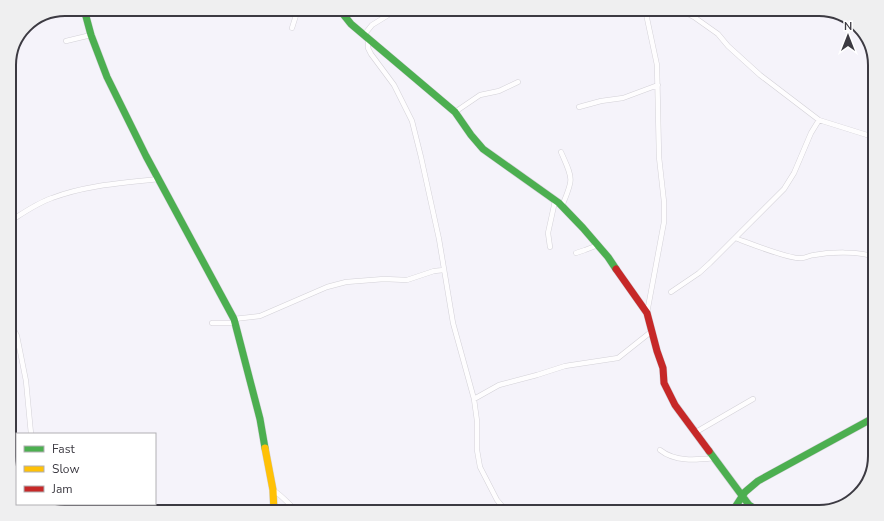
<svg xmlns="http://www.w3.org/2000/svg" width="884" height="521" font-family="'Nunito Sans',sans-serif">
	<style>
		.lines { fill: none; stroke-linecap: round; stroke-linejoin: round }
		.street-casing { stroke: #d3d1d7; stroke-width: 5.5 }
		.fast-casing { stroke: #d3d1d7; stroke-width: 8 }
		.slow-casing { stroke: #d3d1d7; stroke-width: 8 }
		.jam-casing { stroke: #d3d1d7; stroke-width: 8 }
		.street { stroke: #fefdfe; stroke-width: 4.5 }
		.fast { stroke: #4caf50; stroke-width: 7 }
		.slow { stroke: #ffc107; stroke-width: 7 }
		.jam { stroke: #c62828; stroke-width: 7 }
		.rim { fill: none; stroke: #3c3a42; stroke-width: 2 }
	</style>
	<rect width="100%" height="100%" fill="#f5f3fa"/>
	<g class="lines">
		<g class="street-casing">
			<path id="street" d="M645,9L657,65L659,157L664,202V222L647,313
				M679,9L694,17L718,34L728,46L760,75L819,120L867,135H875
				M292,28L298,9
				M364,35L372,25L398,9
				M368,39V48L371,54L394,85L412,121L421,157L439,239L453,323L474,399L477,421V450L480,467L497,500L507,512
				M66,41L91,35
				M579,107L601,101L623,98L658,85
				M455,112L480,95L499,91L518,82
				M561,152C573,179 574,178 562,206
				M9,222C23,213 37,203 52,198C86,185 123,183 159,179
				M735,238C749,243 790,260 802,258C806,258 810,255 814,255C831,252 859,251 875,257
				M550,247L548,233L555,201
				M576,253L585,250L598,245
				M671,292L699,273L710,263L784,189L794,173L811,133L819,120
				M234,319L260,316L327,287L346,282L384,279L407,280L434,271L444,270
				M9,320L17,336L26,381L31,434
				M212,323H235
				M474,399L499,385L537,375L565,366L618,358L652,331
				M696,432L753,399
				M660,450C675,462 696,460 714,458
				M273,490C284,497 288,504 298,512
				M38,504L39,505
				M264,512L274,511"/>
		</g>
		<g class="fast-casing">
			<path id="fast" d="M84,9L91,35L107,77L146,156L234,319L260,419L265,448
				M339,9L351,24L455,112L471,135L483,149L559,203L583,228L608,257L616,269
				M709,451L749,505L760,512
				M732,512L745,492L758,481L875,417"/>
		</g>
		<g class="slow-casing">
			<path id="slow" d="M265,448L273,490L274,512"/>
		</g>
		<g class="jam-casing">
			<path id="jam" d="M616,269L647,313L657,351L663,368L664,383L675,405L709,451"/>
		</g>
		<use href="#street" class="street"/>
		<use href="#fast" class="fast"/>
		<use href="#slow" class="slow"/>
		<use href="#jam" class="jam"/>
	</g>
	<path d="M0 0H884V521H0ZM65 16H819A49 49 0 0 1 868 65V456A49 49 0 0 1 819 505H65A49 49 0 0 1 16 456V65A49 49 0 0 1 65 16Z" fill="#efeff0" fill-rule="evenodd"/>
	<path class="rim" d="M65 16H819A49 49 0 0 1 868 65V456A49 49 0 0 1 819 505H65A49 49 0 0 1 16 456V65A49 49 0 0 1 65 16Z"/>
	<rect x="16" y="433" width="140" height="72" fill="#ffffff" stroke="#b1b0b3"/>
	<rect x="24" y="446" width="20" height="6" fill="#4caf50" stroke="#b1b0b3"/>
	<text x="52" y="453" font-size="12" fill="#3c3a42">Fast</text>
	<rect x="24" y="466" width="20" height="6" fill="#ffc107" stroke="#b1b0b3"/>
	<text x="52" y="473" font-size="12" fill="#3c3a42">Slow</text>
	<rect x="24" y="486" width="20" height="6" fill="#c62828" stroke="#b1b0b3"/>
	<text x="52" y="493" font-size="12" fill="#3c3a42">Jam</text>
	<g transform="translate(848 36)" stroke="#ffffff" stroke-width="3" paint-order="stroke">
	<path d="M0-3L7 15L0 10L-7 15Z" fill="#3c3a42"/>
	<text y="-6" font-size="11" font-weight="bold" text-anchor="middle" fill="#3c3a42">N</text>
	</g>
</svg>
